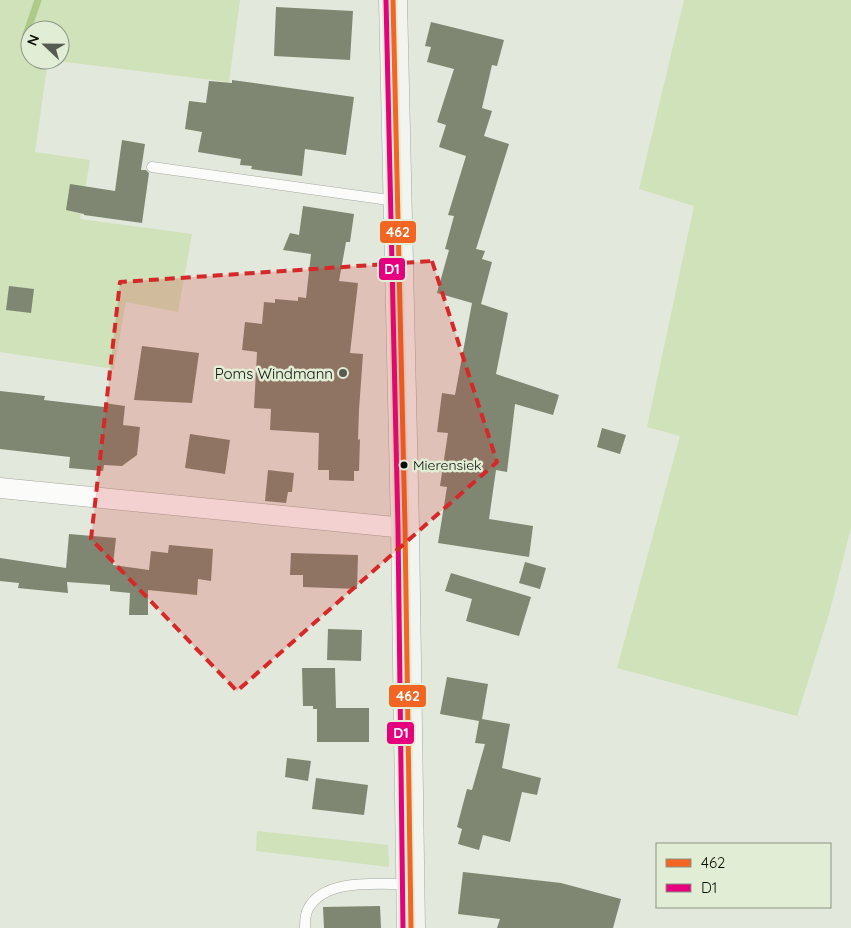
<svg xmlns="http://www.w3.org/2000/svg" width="851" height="928" font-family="Quicksand,sans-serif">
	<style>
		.green { fill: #cfe2b9 }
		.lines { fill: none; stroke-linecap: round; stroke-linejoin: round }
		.stream { stroke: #aeca88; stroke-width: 7 }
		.building { fill: #7f8772 }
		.lane-casing { stroke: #a4a99f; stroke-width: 11 }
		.street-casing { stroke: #a4a99f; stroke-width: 21 }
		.secondary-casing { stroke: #a4a99f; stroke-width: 29 }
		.lane { stroke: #fbfcfa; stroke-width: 10 }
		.street { stroke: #fbfcfa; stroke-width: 20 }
		.secondary { stroke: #f2f5ef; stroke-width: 28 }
		.bus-1-casing { stroke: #e2edd6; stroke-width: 9 }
		.bus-2-casing { stroke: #e2edd6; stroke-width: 9 }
		.bus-1 { stroke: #f26522; stroke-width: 5 }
		.bus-2 { stroke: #e5007d; stroke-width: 5 }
		.marked { fill: #d62828; fill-opacity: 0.2; stroke: #d62828; stroke-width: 4; stroke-dasharray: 10 6; stroke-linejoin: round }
		.poi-dot { fill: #575b52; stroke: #e2edd6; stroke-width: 2 }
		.bus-dot { fill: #0c0f08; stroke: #e2edd6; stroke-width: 2 }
		.labels { text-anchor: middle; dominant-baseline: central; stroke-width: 5; stroke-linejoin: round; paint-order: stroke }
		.bus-label { font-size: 14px; fill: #0c0f08; stroke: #e2edd6; text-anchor: start }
		.poi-label { font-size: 15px; fill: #0c0f08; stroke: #e2edd6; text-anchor: end }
		.line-badge { stroke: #e2edd6; stroke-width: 2 }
		.badge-label { font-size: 14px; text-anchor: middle; font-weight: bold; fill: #fff }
	</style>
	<rect width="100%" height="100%" fill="#e2e8db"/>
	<path class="green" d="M0,0H240L229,82L49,60H60V30H30V60H48L35,152L90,160L80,219L192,234L178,312L126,302L114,369L0,352Z
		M684,0H851V528L829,614L797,716L617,668L680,436L647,427L694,206L639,189Z
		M257,831L388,845L389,867L256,851Z"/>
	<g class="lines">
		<path class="stream" d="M26,35L38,0"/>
	</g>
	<path class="building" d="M276,7L353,11L350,60L274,56Z
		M431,22L504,40L497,66L492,65L482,108L492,111L484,136L509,144L476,249L485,251L482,259L492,262L481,304L508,313L496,374L559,395L553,415L515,404L507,472L496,470L489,519L533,526L529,557L438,543L447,487L440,486L448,433L437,432L442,393L455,395L472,303L437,293L449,250L445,249L454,216L448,215L466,156L439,147L446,125L437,122L454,69L427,62L431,47L425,46Z
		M232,80L354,97L346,155L305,149L302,176L251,169L252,166L240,165L241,159L198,152L202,132L185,129L189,101L206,103L209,81L232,83Z
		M122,140L145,144L141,170H146L149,173L142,223L84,215V214L66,210L70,184L115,191Z
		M303,206L354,214L350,242H346L339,281L358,283L350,353L363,354L359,410L358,440L360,439L359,471H354V481L329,480V470H318L319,433L270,430L271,409L254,408L257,352L242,350L245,322L262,324L264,302L275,303V299L298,301V297L306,298L311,254L283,250L290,233L299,235Z
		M9,286L34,289L31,313L6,310Z
		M142,346L199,353L192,403L134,400Z
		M0,391L45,396L44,400L104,407V403L125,406L123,425L140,427L137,455L122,466L104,465L103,471L69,468L70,457L0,449Z
		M602,428L626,435L620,454L597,447Z
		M190,434L230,440L225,474L185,468Z
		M268,470L294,473L292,492H288L286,503L265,501Z
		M69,534L116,538L113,565L149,570L151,551L168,553L169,545L213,549L211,581L198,579L197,595L148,590V615H129L130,593L110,591V585L67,582L68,593L18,588L19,583L0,581V558L66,568Z
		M291,553L358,555L357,589L303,587V575H290Z
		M525,562L546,568L540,589L519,583Z
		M451,573L531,597L519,636L466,621L472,599L445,591Z
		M328,629L362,630L361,661L327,660Z
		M302,668H335L336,708H369V742H317V709H313V706H303Z
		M447,677L488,684L482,719L510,724L502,768L541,778L537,795L522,792L510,842L483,835L479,850L458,844L462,829L457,827L467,789L472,790L485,744L475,743L479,721L440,714Z
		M287,758L311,761L308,781L285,777Z
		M316,778L368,785L364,815L312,809Z
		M463,872L561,883L621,899L613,928H497L500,919L458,914Z
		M380,906L381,928H324L323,907Z"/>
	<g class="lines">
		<g class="lane-casing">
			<path id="lane" d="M152,167L396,201
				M305,928C305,922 305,914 308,909C325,877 379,885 409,884"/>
		</g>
		<g class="street-casing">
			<path id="street" d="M0,488L405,528"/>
		</g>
		<g class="secondary-casing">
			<path id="secondary" d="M393,0L405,528L411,928"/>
		</g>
		<use href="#lane" class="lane"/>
		<use href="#street" class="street"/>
		<use href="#secondary" class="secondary"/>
		<g class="bus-1-casing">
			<path id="bus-1" d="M393,0L405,528L411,928"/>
		</g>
		<g class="bus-2-casing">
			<path id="bus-2" d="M386,0L398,528L403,928"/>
		</g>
		<use href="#bus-1" class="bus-1"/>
		<use href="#bus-2" class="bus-2"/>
	</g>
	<path class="marked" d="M432,261L497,462L237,691L91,539L120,282Z"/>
	<circle class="poi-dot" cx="343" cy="373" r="5"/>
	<circle class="bus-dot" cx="404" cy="465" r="4.5"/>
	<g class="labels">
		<g class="bus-label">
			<text x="413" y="465">Mierensiek</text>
		</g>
		<g class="poi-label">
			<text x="333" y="373">Poms Windmann</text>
		</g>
	</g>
	<g class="line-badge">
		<rect x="379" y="220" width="38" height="24" rx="5" fill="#f26522"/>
		<rect x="378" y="257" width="28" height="24" rx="5" fill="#e5007d"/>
		<rect x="388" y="684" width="39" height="24" rx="5" fill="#f26522"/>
		<rect x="386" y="721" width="29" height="24" rx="5" fill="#e5007d"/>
	</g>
	<g class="badge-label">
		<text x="398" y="237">462</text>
		<text x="392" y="274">D1</text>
		<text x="408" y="701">462</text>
		<text x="401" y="738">D1</text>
	</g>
	<rect x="656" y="843" width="175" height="65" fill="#e2edd6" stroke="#8c9484"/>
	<rect x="666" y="859" width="25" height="8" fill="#f26522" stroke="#8c9484"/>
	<text x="701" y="868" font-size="15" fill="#0c0f08">462</text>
	<rect x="666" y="884" width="25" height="8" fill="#e5007d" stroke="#8c9484"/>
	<text x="701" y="893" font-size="15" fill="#0c0f08">D1</text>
	<g transform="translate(45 45) rotate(292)"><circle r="24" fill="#e2edd6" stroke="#8c9484"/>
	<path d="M0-4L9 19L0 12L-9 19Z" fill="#575b52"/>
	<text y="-8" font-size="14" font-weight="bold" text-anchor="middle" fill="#0c0f08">N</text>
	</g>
</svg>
